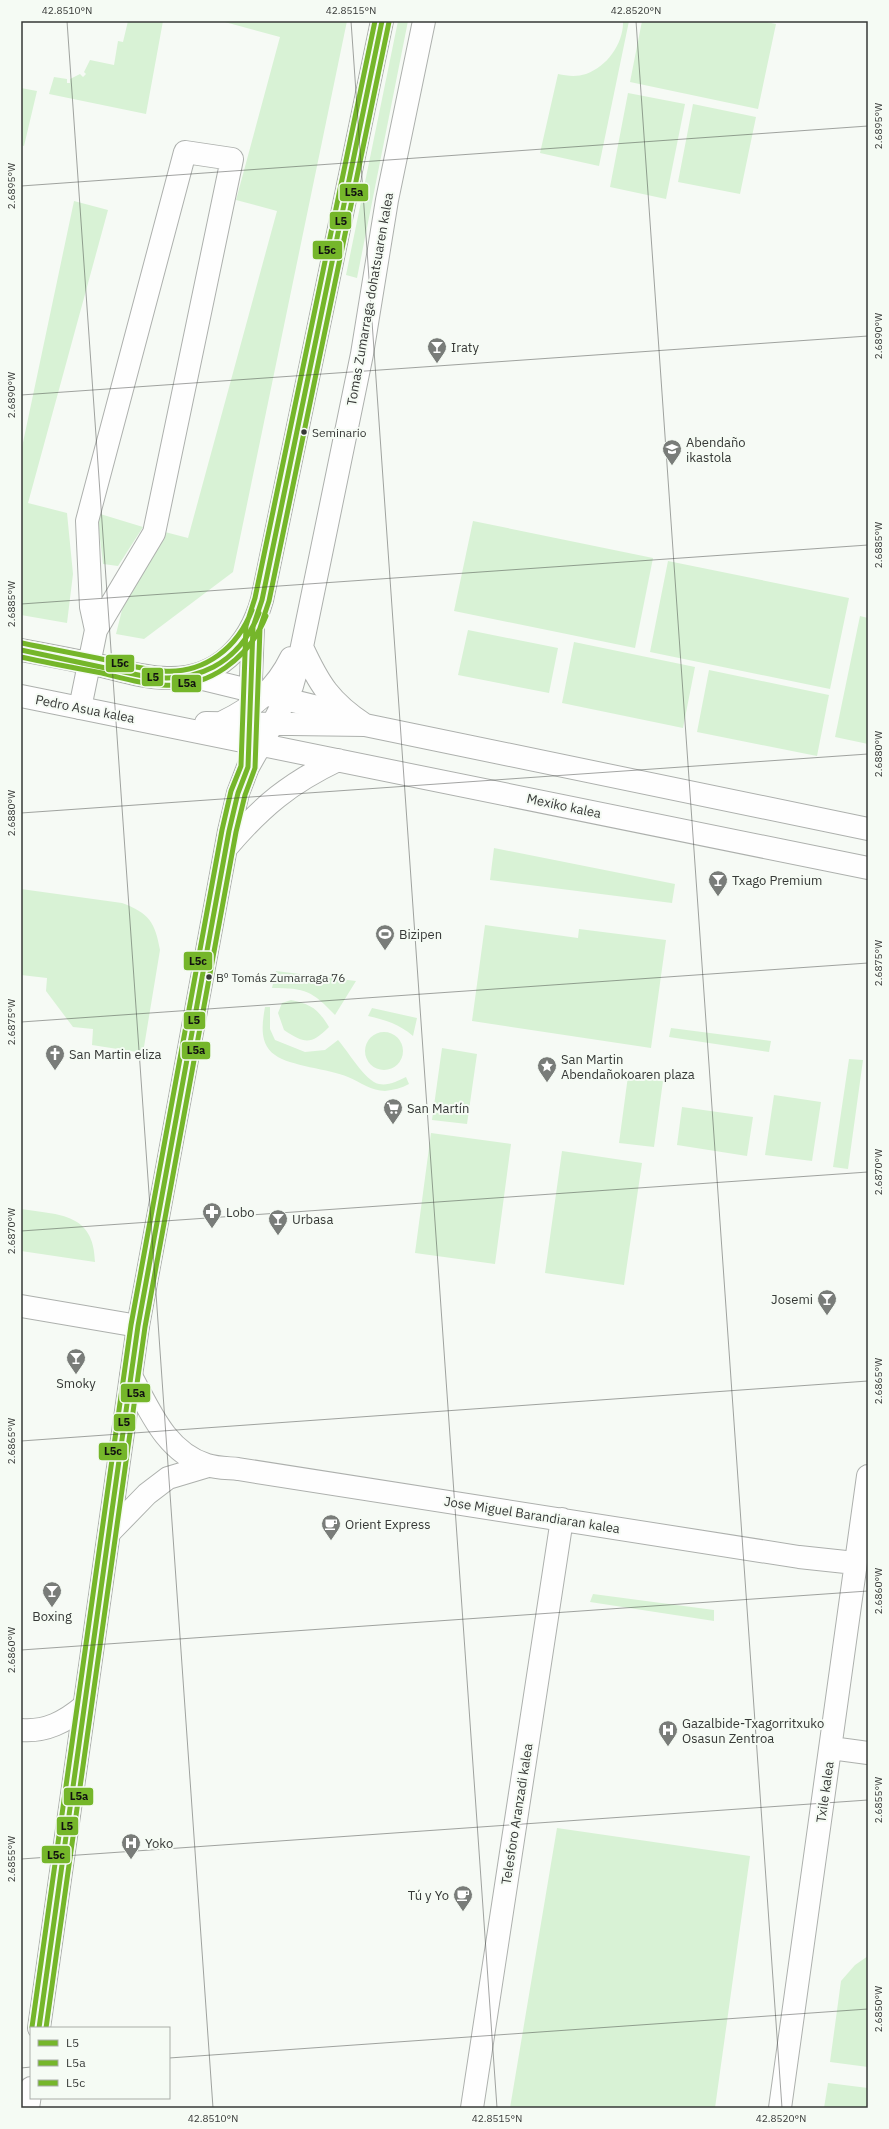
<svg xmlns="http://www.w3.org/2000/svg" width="889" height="2129" font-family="'IBM Plex Sans',sans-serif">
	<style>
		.green { fill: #d8f2d5 }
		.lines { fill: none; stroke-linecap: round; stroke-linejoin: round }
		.minor-casing { stroke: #adb0ad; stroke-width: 24 }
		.major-casing { stroke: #adb0ad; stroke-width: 24 }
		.minor { stroke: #fefefe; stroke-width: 22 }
		.major { stroke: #fefefe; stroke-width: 22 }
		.bus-1-casing { stroke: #f5fbf4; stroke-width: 8 }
		.bus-2-casing { stroke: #f5fbf4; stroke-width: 8 }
		.bus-3-casing { stroke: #f5fbf4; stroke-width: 8 }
		.bus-1 { stroke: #75b62a; stroke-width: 5 }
		.bus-2 { stroke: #75b62a; stroke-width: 5 }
		.bus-3 { stroke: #75b62a; stroke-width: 5 }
		.ticks { fill: none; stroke: #363836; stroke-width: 1; stroke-opacity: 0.45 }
		.bus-dot { fill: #363836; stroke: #f5fbf4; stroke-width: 1.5 }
		.labels { text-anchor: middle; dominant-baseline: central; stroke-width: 4; stroke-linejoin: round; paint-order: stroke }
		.bus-label { font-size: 12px; fill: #363836; stroke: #f5fbf4; text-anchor: start }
		.street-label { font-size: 13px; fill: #363836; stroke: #f5fbf4 }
		.poi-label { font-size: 13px; fill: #363836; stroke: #f5fbf4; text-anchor: start }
		.line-badge { stroke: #f5fbf4; stroke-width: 1.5 }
		.pale-badge-label { font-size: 11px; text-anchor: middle; font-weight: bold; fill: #111 }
		.neatline { fill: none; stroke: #363836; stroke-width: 1.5 }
		.ticks-label { font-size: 10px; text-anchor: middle; fill: #363836 }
	</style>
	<rect width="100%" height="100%" fill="#f6faf5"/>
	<path class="green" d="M128,21H163L146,114L49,94L54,77L67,79V83H70V79L80,74L83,77L86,74L84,72L90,60L114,65L118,41L123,42Z
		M221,21H347L233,572L144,639L116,634L122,610L131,587L165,532L188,538L277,211L236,200L280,37Z
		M398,21H408L357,278L346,275Z
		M623,21H629L599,166L540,153L558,74C567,76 577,77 586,74C607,67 624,43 623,21Z
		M642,21H762L776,24L758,109L630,82Z
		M21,88L37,91L24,146L21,145Z
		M628,93L685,104L666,199L610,187Z
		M693,104L756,117L740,194L678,182Z
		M74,201L108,210L28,503L67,513L73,574L67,623L21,615V452Z
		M97,513L143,527L118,566L103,564Z
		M473,521L653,558L635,648L454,611Z
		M668,561L849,598L830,689L650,652Z
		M860,616L868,618V744L835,737Z
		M468,630L558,648L549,693L458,675Z
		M574,642L695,667L683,728L562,703Z
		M709,670L829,695L817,756L697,732Z
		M494,848L675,884L672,903L490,880Z
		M21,889L122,903C149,913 155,922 160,950L143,1053L92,1045L93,1029L73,1027L46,991L47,978L21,975Z
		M485,925L578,938L579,929L666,940L651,1048L472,1021Z
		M276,971L356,981L335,1015C312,991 306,988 272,988Z
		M291,1000C311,1004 318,1009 329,1027C311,1045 305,1044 284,1030L278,1013L282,1003Z
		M265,1007H270V1029L275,1040L305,1052L325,1050L338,1040C348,1051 365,1081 379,1084C388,1086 398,1081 406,1077L409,1084C402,1088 393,1090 385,1091C372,1091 360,1082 348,1077C330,1069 289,1066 275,1055C259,1044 262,1024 265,1007Z
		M372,1008L417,1018L413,1036C399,1024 386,1020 368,1016Z
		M671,1028L771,1041L769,1052L669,1037Z
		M365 1051a19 19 0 1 1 38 0a19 19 0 1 1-38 0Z
		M442,1048L477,1054L467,1124L432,1120Z
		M849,1059L863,1060L848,1169L833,1167Z
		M628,1076L663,1081L654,1147L619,1143Z
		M774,1095L821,1102L812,1161L765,1155Z
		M682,1107L753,1117L747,1156L677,1145Z
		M431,1133L511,1144L495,1264L415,1253Z
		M562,1151L642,1163L624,1285L545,1273Z
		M21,1209C60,1215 94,1213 95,1262L21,1251Z
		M593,1594L714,1610V1621L590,1602Z
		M557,1828L750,1856L715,2108H510Z
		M868,1956V2067L830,2062L841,1981L855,1965Z
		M828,2083L868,2088V2108H824Z"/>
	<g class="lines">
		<g class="minor-casing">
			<path id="minor" d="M21,650C48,655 75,660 102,666C123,671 145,678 167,678C217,680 249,646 262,600L382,21
				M191,676L350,715
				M250,704L253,627
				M80,708L96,630L91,607L87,521L185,152L232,159L154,533L96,630
				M21,1306L138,1326
				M131,1376C150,1411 166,1452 207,1465C216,1468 228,1468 238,1469L799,1557L855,1563
				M109,1533L147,1494L168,1478L208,1466
				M21,1730C46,1732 65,1722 84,1706
				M831,1748L868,1753
				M472,2108L562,1519
				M780,2108L868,1476"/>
		</g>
		<g class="major-casing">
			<path id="major" d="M302,647C319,684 330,702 365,725
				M21,696L868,868
				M223,722C254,707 276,689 291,658
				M206,723L365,725L868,829
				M227,847C262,806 290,783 338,760
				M39,2028L138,1326L229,831L238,793L248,767L273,723L292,686L299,661L362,354L387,200L424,21
				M28,2108L31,2088"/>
		</g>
		<use href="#minor" class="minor"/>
		<use href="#major" class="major"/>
		<g class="bus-1-casing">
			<path id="bus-1" d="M21,650L143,676C196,685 239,664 259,613
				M39,2028L138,1326L229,831L238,793L248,767L253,627L262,600L382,21"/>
		</g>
		<g class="bus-2-casing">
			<path id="bus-2" d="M21,657C48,663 75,668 102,673C122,678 142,684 162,685C209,689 249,658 266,616
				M46,2028L145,1327L236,832L245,795L255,768L260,628L269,601L389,22"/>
		</g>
		<g class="bus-3-casing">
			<path id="bus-3" d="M22,643C50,649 78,654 106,660C125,664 144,670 163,671C205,674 238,647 252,610
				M32,2027L131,1325L222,830L231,791L241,766L246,626L255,598L375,21"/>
		</g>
		<use href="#bus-1" class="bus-1"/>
		<use href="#bus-2" class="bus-2"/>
		<use href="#bus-3" class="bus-3"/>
	</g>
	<path class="ticks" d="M67,21L213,2108M351,21L497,2108M636,21L782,2108M21,186L868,126M21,395L868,336M21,604L868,545M21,813L868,754M21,1022L868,963M21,1231L868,1172M21,1441L868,1381M21,1650L868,1591M21,1859L868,1800M169,2058L868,2009M21,2068L31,2067"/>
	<defs>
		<g id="bar-pin" transform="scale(1)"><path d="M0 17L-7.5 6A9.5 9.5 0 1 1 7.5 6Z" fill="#797c79" stroke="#f5fbf4"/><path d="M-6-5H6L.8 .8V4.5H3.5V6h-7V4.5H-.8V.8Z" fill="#fff"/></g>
		<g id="school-pin" transform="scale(1)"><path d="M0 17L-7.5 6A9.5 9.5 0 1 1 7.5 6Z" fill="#797c79" stroke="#f5fbf4"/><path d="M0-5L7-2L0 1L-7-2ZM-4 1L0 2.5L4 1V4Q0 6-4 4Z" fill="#fff"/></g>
		<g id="stadium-pin" transform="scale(1)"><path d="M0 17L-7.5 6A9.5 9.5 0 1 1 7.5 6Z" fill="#797c79" stroke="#f5fbf4"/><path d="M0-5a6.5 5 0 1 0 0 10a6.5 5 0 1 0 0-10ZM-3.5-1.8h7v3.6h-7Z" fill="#fff"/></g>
		<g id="church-pin" transform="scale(1)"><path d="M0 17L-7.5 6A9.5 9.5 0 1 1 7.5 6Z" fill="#797c79" stroke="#f5fbf4"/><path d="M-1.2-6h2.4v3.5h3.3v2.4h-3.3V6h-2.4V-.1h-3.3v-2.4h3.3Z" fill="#fff"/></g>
		<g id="sight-pin" transform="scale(1)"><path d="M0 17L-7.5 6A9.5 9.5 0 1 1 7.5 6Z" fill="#797c79" stroke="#f5fbf4"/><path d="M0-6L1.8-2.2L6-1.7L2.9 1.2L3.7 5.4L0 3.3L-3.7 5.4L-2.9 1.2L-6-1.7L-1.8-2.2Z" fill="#fff"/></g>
		<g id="supermarket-pin" transform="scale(1)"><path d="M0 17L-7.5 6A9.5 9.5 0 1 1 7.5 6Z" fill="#797c79" stroke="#f5fbf4"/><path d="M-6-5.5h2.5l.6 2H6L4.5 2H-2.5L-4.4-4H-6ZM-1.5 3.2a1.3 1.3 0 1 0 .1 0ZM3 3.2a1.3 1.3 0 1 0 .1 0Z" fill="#fff"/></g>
		<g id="pharmacy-pin" transform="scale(1)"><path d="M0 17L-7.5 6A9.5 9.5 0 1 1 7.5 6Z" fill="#797c79" stroke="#f5fbf4"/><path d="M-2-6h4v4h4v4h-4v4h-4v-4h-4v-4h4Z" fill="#fff"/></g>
		<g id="cafe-pin" transform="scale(1)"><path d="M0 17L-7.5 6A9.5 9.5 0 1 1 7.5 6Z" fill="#797c79" stroke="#f5fbf4"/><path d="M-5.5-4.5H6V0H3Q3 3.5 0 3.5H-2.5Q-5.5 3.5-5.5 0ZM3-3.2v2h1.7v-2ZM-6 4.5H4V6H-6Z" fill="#fff"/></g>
		<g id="hospital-pin" transform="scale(1)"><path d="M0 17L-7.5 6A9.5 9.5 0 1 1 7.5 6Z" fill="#797c79" stroke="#f5fbf4"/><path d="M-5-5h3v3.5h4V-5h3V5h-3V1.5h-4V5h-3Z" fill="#fff"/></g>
	</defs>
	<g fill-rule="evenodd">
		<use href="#bar-pin" x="437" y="347"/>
		<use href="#school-pin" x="672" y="449"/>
		<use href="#bar-pin" x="718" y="880"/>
		<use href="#stadium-pin" x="385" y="934"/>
		<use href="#church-pin" x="55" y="1054"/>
		<use href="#sight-pin" x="547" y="1066"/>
		<use href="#supermarket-pin" x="393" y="1108"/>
		<use href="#pharmacy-pin" x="212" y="1212"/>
		<use href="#bar-pin" x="278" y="1219"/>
		<use href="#bar-pin" x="827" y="1299"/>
		<use href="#bar-pin" x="76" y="1358"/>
		<use href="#cafe-pin" x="331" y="1524"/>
		<use href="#bar-pin" x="52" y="1591"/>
		<use href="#hospital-pin" x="668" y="1730"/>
		<use href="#hospital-pin" x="131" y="1843"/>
		<use href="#cafe-pin" x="463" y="1895"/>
	</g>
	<g class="bus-dot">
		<circle cx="304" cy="432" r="3.5"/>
		<circle cx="209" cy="977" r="3.5"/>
	</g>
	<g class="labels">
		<g class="bus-label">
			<text x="312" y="432">Seminario</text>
			<text x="216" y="977">Bº Tomás Zumarraga 76</text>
		</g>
		<g class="street-label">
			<text transform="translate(370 299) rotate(-80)">Tomas Zumarraga dohatsuaren kalea</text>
			<text transform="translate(85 709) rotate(11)">Pedro Asua kalea</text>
			<text transform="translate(564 806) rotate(12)">Mexiko kalea</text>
			<text transform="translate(532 1515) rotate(9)">Jose Miguel Barandiaran kalea</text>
			<text transform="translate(825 1792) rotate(-82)">Txile kalea</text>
			<text transform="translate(517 1814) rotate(-81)">Telesforo Aranzadi kalea</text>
		</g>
		<g class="poi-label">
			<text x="451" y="347">Iraty</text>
			<text x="686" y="442">Abendaño<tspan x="686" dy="15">ikastola</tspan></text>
			<text x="732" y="880">Txago Premium</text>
			<text x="399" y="934">Bizipen</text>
			<text x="69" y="1054">San Martin eliza</text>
			<text x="561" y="1059">San Martin<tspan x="561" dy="15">Abendañokoaren plaza</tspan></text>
			<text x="407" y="1108">San Martín</text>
			<text x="226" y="1212">Lobo</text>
			<text x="292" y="1219">Urbasa</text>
			<text x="813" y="1299" text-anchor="end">Josemi</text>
			<text x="76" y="1383" text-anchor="middle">Smoky</text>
			<text x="345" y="1524">Orient Express</text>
			<text x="52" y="1616" text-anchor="middle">Boxing</text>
			<text x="682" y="1723">Gazalbide-Txagorritxuko<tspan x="682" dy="15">Osasun Zentroa</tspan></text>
			<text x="145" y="1843">Yoko</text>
			<text x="449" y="1895" text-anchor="end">Tú y Yo</text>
		</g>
	</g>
	<g class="line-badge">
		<rect x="339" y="183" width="30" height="19" rx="4" fill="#75b62a"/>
		<rect x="329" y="211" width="23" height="19" rx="4" fill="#75b62a"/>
		<rect x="312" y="240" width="31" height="20" rx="4" fill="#75b62a"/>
		<rect x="105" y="654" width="30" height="19" rx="4" fill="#75b62a"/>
		<rect x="141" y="667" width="23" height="20" rx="4" fill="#75b62a"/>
		<rect x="171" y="674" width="31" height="19" rx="4" fill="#75b62a"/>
		<rect x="183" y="951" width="30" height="20" rx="4" fill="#75b62a"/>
		<rect x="183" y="1011" width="23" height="19" rx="4" fill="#75b62a"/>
		<rect x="181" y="1041" width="30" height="19" rx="4" fill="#75b62a"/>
		<rect x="120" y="1383" width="31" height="20" rx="4" fill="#75b62a"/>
		<rect x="113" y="1413" width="23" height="19" rx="4" fill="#75b62a"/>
		<rect x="98" y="1442" width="30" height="19" rx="4" fill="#75b62a"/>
		<rect x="63" y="1787" width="31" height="19" rx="4" fill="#75b62a"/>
		<rect x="56" y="1816" width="23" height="20" rx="4" fill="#75b62a"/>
		<rect x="41" y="1845" width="30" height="19" rx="4" fill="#75b62a"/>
	</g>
	<g class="pale-badge-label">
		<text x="354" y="196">L5a</text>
		<text x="341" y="225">L5</text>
		<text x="327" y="254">L5c</text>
		<text x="120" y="667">L5c</text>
		<text x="153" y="681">L5</text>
		<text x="187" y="687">L5a</text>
		<text x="198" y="965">L5c</text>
		<text x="194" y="1024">L5</text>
		<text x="196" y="1054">L5a</text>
		<text x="136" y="1397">L5a</text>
		<text x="124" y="1426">L5</text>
		<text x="113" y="1455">L5c</text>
		<text x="79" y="1800">L5a</text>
		<text x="67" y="1830">L5</text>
		<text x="56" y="1859">L5c</text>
	</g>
	<rect width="889" height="2129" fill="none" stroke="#f5fbf4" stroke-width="44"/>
	<rect x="30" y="2027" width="140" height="72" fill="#f5fbf4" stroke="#a9ada8"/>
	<rect x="38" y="2040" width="20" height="6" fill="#75b62a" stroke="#a9ada8"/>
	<text x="66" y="2047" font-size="12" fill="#363836">L5</text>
	<rect x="38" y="2060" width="20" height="6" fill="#75b62a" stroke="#a9ada8"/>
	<text x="66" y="2067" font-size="12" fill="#363836">L5a</text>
	<rect x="38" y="2080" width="20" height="6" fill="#75b62a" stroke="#a9ada8"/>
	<text x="66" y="2087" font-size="12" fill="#363836">L5c</text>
	<rect x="22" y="22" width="845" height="2085" class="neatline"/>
	<g class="ticks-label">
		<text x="67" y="14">42.8510°N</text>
		<text x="351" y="14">42.8515°N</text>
		<text x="636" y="14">42.8520°N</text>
		<text transform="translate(878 126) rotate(-90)" y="4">2.6895°W</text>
		<text transform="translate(11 186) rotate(-90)" y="4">2.6895°W</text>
		<text transform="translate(878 336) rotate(-90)" y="4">2.6890°W</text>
		<text transform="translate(11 395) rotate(-90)" y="4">2.6890°W</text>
		<text transform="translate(878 545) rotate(-90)" y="4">2.6885°W</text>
		<text transform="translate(11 604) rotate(-90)" y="4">2.6885°W</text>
		<text transform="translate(878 754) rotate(-90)" y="4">2.6880°W</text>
		<text transform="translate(11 813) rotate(-90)" y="4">2.6880°W</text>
		<text transform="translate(878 963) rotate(-90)" y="4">2.6875°W</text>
		<text transform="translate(11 1022) rotate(-90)" y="4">2.6875°W</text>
		<text transform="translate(878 1172) rotate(-90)" y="4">2.6870°W</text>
		<text transform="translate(11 1231) rotate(-90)" y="4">2.6870°W</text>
		<text transform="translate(878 1381) rotate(-90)" y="4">2.6865°W</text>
		<text transform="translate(11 1441) rotate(-90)" y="4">2.6865°W</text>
		<text transform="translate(878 1591) rotate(-90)" y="4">2.6860°W</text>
		<text transform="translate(11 1650) rotate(-90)" y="4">2.6860°W</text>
		<text transform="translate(878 1800) rotate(-90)" y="4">2.6855°W</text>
		<text transform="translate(11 1859) rotate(-90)" y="4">2.6855°W</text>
		<text transform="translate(878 2009) rotate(-90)" y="4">2.6850°W</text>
		<text x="213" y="2122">42.8510°N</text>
		<text x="497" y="2122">42.8515°N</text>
		<text x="781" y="2122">42.8520°N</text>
	</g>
</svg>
